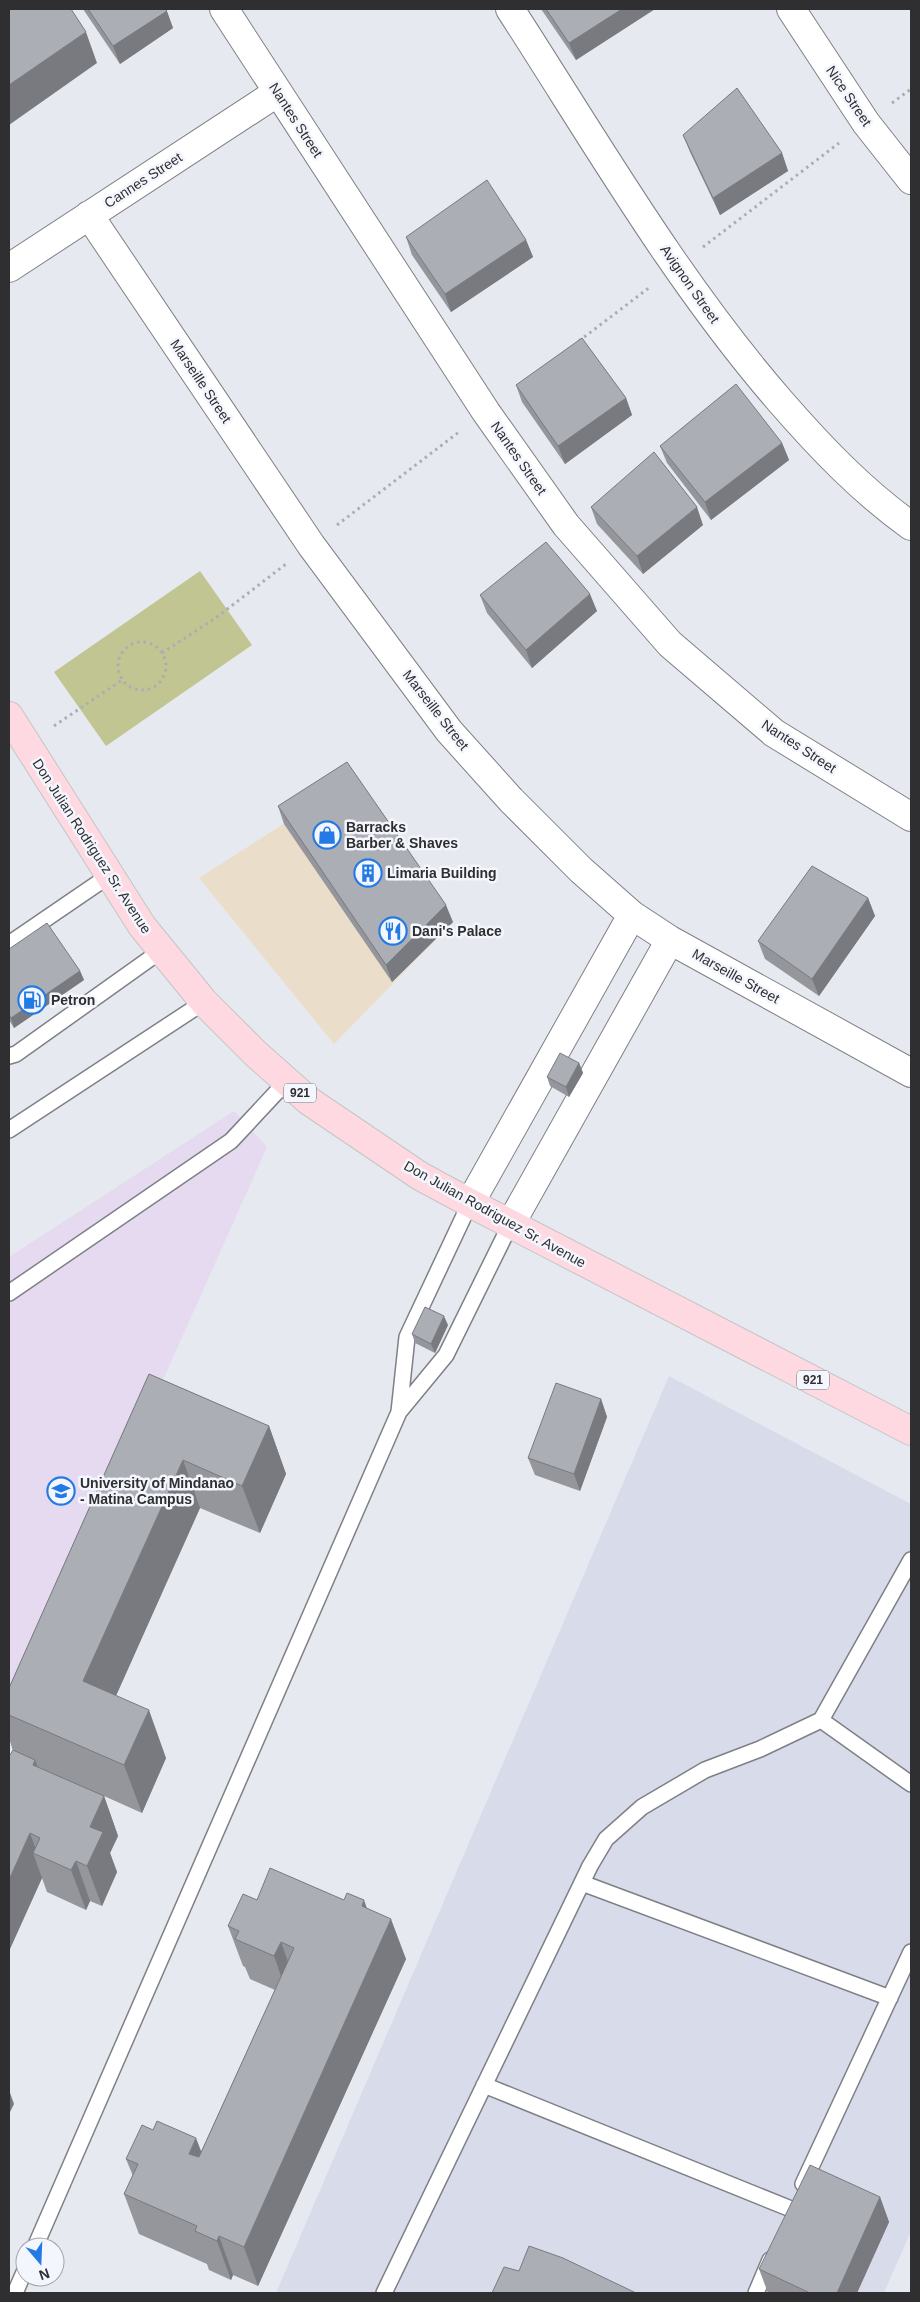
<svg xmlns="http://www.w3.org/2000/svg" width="920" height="2302" font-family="Helvetica,sans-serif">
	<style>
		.commercial { fill: #eadeca }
		.built { fill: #d8dcea }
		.education { fill: #e5daef }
		.green { fill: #c0c591 }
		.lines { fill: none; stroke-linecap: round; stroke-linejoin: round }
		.lane-casing { stroke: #7e8086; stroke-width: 18 }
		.street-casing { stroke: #7e8086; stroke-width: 30 }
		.primary-casing { stroke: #c5c5c6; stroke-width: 30 }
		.path { stroke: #acadb3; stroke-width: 3; stroke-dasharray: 2.5 4; stroke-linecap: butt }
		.lane { stroke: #fff; stroke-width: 15 }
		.street { stroke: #fff; stroke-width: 28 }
		.primary { stroke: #fed9e1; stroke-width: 28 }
		.wall { fill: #94969c }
		.shaded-wall { fill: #787a7f }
		.building { fill: #acaeb5; stroke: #787a7f }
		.labels { text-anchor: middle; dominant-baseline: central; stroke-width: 5; stroke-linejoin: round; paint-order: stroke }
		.shield { fill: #f4f6fd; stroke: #6a6b6f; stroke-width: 1 }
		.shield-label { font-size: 12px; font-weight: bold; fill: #2f2f32 }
		.street-label { font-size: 14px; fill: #2f2f32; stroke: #f4f6fd }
		.poi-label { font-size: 14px; font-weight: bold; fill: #2f2f32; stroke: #f4f6fd; text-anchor: start }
	</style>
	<rect width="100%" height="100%" fill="#e7e9f0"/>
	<path class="commercial" d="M354,779L453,922L334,1044L199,878Z"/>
	<path class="built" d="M669,1376L911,1504V2231L884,2293H276Z"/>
	<path class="education" d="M234,1111L267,1147L9,1725V1257Z"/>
	<path class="green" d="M200,571L252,645L106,746L54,672Z"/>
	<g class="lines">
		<g class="lane-casing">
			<path id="lane" d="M9,944L110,875
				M9,1056L16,1054L162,950
				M9,1130L204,1002
				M9,1293L231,1141L286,1082
				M399,1412L407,1337L470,1203
				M821,1720L911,1560
				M582,1883L890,1998
				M484,2085L791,2209
				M803,2184L911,1952
				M35,2247L399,1412L446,1355L510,1225
				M15,2293L25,2270
				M384,2293L590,1866L606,1839L642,1807L705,1770L760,1749L821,1720L911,1784
				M756,2293L770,2260"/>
		</g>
		<g class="street-casing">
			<path id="street" d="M224,9L486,412L566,525L670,644L774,733L911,817
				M510,9C596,142 676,281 780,401C820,447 862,491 911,526
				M791,9L866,123L911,180
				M89,215L311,545L449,731L511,800L581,870L632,915L670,940L911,1073
				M9,268L278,92
				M470,1203L632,915
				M510,1225L670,940"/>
		</g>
		<g class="primary-casing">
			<path id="primary" d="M9,716L142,926L204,1002L256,1054L309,1101L420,1176L470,1203L911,1431"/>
		</g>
		<path class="path" d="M892,103L911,89
			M703,247L839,143
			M579,341L650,287
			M337,525L459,432
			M118 666a24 24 0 1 1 48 0a24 24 0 1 1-48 0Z
			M162,653L217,617L286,564
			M54,726L122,680"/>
		<use href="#lane" class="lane"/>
		<use href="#street" class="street"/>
		<use href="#primary" class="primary"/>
	</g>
	<path class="wall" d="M83,9H165L173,28L120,64Z
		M541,9H655L576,60Z
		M683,135L782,153L788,171L720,215L690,152Z
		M406,237L526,240L533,257L451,312L412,255Z
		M516,385L626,398L632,415L565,464L522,402Z
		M782,443L789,460L711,520L667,463L660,446Z
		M591,507L703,525L643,574L597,524Z
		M480,595L597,611L532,668L487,613Z
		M278,806L453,922L392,982L284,824Z
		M868,898L875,916L819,996L765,959L758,941Z
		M9,949L80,971L84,980L14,1028L9,1020Z
		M579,1063L583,1073L569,1097L550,1086L547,1077Z
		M448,1325L435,1353L415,1343L412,1334Z
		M149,1374L269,1426L286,1474L260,1533L200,1508L116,1696L166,1758L142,1813L104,1796L118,1836L110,1853L117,1872L102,1906L90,1901L86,1910L47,1892L42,1878L9,1951V1754L10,1755L13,1751L9,1738V1688Z
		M601,1399L607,1417L580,1491L535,1475L528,1458Z
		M344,1900L367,1909L406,1959L258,2286L233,2275L231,2280L209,2270L207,2264L139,2234L124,2194L133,2176L126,2159L201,2152L275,1990L250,1979L245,1967L243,1966L228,1926Z
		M880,2197L889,2222L857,2293H768L759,2269Z"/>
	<path class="shaded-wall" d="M622,9H655L576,60L569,43Z
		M167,11L173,28L120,64L113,46Z
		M86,32L97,63L9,125V85Z
		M782,153L788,171L720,215L713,198Z
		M526,240L533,257L451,312L445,294Z
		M626,398L632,415L565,464L558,446Z
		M782,443L789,460L711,520L705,502Z
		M697,507L703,525L643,574L637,556Z
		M590,594L597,611L532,668L526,650Z
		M868,898L875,916L819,996L812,979Z
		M446,905L453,922L392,982L386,965Z
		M80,971L84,980L14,1028L11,1018Z
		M579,1063L583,1073L569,1097L566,1087Z
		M444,1316L448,1325L435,1353L431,1344Z
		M601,1399L607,1417L580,1491L574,1474Z
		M269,1426L286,1474L260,1533L242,1486Z
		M183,1460L200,1508L101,1729L83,1681Z
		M149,1710L166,1758L142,1813L124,1765Z
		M35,1760L50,1799L33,1765Z
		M104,1796L118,1836L110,1853L117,1872L102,1906L87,1866L90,1827Z
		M30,1833L38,1855L33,1853L42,1878L9,1951V1880Z
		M76,1861L90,1901L86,1910L71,1870Z
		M364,1900L378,1940L362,1906Z
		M391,1919L406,1959L258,2286L244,2247Z
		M281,1942L295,1982L288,1996L274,1956Z
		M9,2090L14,2104L9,2114Z
		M196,2138L211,2177L189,2154Z
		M880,2197L889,2222L857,2293H837Z
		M219,2236L233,2275L231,2280L217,2241Z"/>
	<path class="building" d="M9,9H71L86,32L9,85Z
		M88,9H165L167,11L113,46Z
		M546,9H622L569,43Z
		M737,88L782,153L713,198L683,135Z
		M487,180L526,240L445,294L406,237Z
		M582,338L626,398L558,446L516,385Z
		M736,384L782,443L705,502L660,446Z
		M654,452L697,507L637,556L591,507Z
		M546,542L590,594L526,650L480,595Z
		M347,762L446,905L386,965L278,806Z
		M812,866L868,898L812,979L758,941Z
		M47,923L80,971L11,1018L9,1015V949Z
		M560,1053L579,1063L566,1087L547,1077Z
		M425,1307L444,1316L431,1344L412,1334Z
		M149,1374L269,1426L242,1486L183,1460L83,1681L149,1710L124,1765L9,1715V1688Z
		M556,1383L601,1399L574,1474L528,1458Z
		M13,1750L35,1760L33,1765L104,1796L90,1827L103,1832L87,1866L76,1861L71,1870L33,1853L40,1838L30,1833L9,1880V1754L10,1755Z
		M270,1868L344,1900L347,1893L364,1900L362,1906L391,1919L244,2247L219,2236L217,2241L195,2231L197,2226L124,2194L138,2164L126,2159L142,2125L153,2130L157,2121L196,2138L189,2154L199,2157L294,1948L281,1942L274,1956L235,1939L239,1931L228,1926L243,1894L257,1900Z
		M810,2165L880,2197L837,2293H810L759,2269Z
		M529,2246L563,2258L636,2293H492L504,2267L519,2271Z"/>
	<defs>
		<g id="shop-ring" transform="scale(1.4375)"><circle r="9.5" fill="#f4f6fd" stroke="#247ae4" stroke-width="1.5"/><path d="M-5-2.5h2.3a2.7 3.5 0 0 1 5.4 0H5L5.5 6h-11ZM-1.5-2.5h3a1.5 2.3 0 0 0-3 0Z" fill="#247ae4"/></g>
		<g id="building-ring" transform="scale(1.4375)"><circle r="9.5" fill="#f4f6fd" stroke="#247ae4" stroke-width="1.5"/><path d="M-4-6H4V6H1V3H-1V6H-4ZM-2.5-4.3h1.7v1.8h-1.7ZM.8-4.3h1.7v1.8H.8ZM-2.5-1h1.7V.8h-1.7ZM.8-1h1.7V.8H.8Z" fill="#247ae4"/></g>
		<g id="restaurant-ring" transform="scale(1.4375)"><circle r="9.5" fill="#f4f6fd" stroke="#247ae4" stroke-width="1.5"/><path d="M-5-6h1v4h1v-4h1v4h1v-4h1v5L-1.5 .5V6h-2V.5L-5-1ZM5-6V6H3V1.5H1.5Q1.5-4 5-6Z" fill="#247ae4"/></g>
		<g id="fuel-ring" transform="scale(1.4375)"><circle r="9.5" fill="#f4f6fd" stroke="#247ae4" stroke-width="1.5"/><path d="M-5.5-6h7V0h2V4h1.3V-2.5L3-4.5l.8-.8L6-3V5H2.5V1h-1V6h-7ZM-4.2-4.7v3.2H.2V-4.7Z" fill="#247ae4"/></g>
		<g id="university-ring" transform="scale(1.4375)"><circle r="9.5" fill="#f4f6fd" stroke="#247ae4" stroke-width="1.5"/><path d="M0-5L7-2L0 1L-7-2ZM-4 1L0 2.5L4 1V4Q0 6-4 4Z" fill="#247ae4"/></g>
	</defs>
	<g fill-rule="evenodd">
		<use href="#shop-ring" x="327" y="835"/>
		<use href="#building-ring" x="368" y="873"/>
		<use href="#restaurant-ring" x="393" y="931"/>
		<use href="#fuel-ring" x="32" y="1000"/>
		<use href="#university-ring" x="61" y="1491"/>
	</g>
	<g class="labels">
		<g class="shield">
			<rect x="284" y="1083.5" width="32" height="19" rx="4"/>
			<rect x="797" y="1370.5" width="32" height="19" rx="4"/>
		</g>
		<g class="shield-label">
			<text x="300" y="1093">921</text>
			<text x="813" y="1380">921</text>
		</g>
		<g class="street-label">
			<text transform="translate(849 96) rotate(56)">Nice Street</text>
			<text transform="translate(296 120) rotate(57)">Nantes Street</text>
			<text transform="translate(143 180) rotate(-33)">Cannes Street</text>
			<text transform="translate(690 284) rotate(55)">Avignon Street</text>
			<text transform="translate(201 381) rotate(56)">Marseille Street</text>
			<text transform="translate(519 458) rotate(55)">Nantes Street</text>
			<text transform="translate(436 710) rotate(52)">Marseille Street</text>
			<text transform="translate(799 746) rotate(33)">Nantes Street</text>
			<text transform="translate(92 846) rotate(57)">Don Julian Rodriguez Sr. Avenue</text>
			<text transform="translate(736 976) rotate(29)">Marseille Street</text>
			<text transform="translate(495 1214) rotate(29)">Don Julian Rodriguez Sr. Avenue</text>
		</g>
		<g class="poi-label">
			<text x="346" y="827">Barracks<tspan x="346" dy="16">Barber &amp; Shaves</tspan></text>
			<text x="387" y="873">Limaria Building</text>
			<text x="412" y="931">Dani's Palace</text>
			<text x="51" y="1000">Petron</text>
			<text x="80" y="1483">University of Mindanao<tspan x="80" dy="16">- Matina Campus</tspan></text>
		</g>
	</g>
	<rect width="920" height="2302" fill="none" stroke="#2f2f32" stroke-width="20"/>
	<g transform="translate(40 2262) rotate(161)"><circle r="24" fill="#f4f6fd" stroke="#a5a6ac"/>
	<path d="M0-4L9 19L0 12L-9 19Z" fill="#247ae4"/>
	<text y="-8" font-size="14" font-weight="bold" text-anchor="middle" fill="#2f2f32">N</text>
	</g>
</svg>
